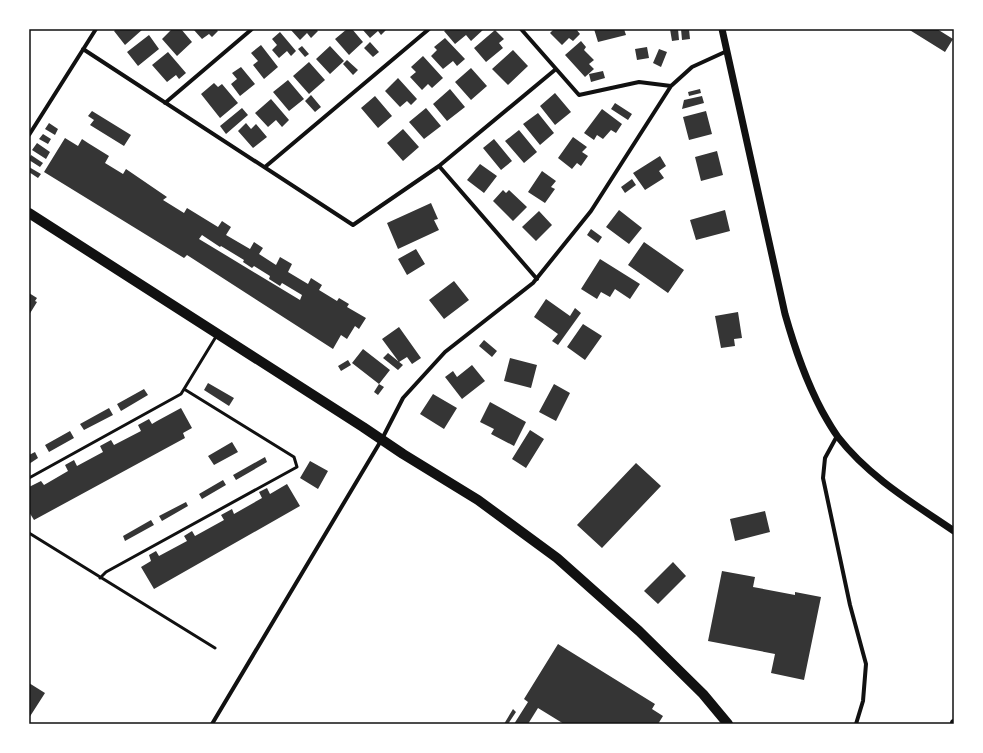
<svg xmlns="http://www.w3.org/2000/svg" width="983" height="753" font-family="'DejaVu Sans',sans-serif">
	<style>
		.building { fill: #353535; fill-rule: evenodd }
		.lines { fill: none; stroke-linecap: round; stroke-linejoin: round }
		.service { stroke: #111; stroke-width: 3 }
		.minor { stroke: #111; stroke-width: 4 }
		.tertiary { stroke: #111; stroke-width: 7 }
		.secondary { stroke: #111; stroke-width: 8 }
		.primary { stroke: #111; stroke-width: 10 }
		.neatline { fill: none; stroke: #111; stroke-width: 1.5 }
	</style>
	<rect width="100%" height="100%" fill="#fff"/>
	<path class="building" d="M116,29H143L125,45L114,31Z
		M172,29H181L192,42L177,56L162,39Z
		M193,29H216L218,31L212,37L209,34L202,39Z
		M290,29H316L318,31L311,38L307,33L300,40Z
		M347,29H352L363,42L349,55L335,39Z
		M362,29H387L381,35L378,31L370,38Z
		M447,29H484L471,41L466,35L455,44L444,31Z
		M554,29H576L580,34L573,41L569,38L562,45L550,33Z
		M594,29H624L626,35L598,42Z
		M670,29H678L679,40L672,41Z
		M681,29H689L690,39L682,40Z
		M908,29H937L953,39L945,52Z
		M495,30L504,39L499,43L503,48L486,62L474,48Z
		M280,32L296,51L291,56L287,51L279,58L272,50L277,45L272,39Z
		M149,35L159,49L138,66L127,52Z
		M445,38L465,59L457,66L453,61L443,69L431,56L437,50L434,47Z
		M581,41L586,47L584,50L594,60L589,64L594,69L585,77L565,55Z
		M370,42L379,52L373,57L364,48Z
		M261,45L278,67L264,79L253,65L258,61L251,53Z
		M302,46L309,54L305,57L298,49Z
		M330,46L344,61L330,74L316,59Z
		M647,47L649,58L637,60L635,49Z
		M659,49L667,52L661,67L653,63Z
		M513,50L528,66L508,85L492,69Z
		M168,52L186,73L179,79L176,75L167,82L152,65Z
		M423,56L443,78L432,88L428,84L422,90L410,77L416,72L411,67Z
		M347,60L358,70L353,75L343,64Z
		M309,62L325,80L309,94L293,76Z
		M241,67L255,84L240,96L231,84L237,79L232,73Z
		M471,68L487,86L471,100L455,82Z
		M603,71L605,78L591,82L589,74Z
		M398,78L417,99L411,105L407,101L400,107L385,91Z
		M288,80L304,99L289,111L273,92Z
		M214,83L218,87L222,84L238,103L220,118L201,94Z
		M450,89L465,107L447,121L433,104Z
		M700,89L701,93L689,96L688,92Z
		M555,93L571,112L555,125L540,106Z
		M311,95L321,107L315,112L305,101Z
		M375,96L392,116L378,128L361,108Z
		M702,96L704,103L682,109L684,100Z
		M271,99L289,120L282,127L276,120L268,127L255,113Z
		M615,103L632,114L628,120L611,109Z
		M242,108L248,115L226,134L220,126Z
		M426,108L441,126L424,139L409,122Z
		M602,109L622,124L616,133L611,130L603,139L597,135L594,140L584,133Z
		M92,111L131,135L124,146L90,125L94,120L88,116Z
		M706,111L712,134L689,140L683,117Z
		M538,113L554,133L540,145L523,124Z
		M49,123L58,129L55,135L45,129Z
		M246,123L251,129L256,124L267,137L253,148L238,131Z
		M403,129L419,147L403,161L387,143Z
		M519,130L537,152L524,163L505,141Z
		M43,134L51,139L48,144L39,139Z
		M573,137L587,147L582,152L588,156L581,166L577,163L572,169L558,158Z
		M65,138L78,146L82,139L88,143L109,156L105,163L123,174L126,169L167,197L163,200L184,213L187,208L218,227L222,221L231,227L226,235L250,249L254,242L263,248L259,254L276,265L280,257L292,264L288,272L308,284L311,278L322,285L319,290L337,301L339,298L349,304L347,307L366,318L359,329L355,326L347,339L341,335L333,349L187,255L184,258L44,172ZM202,235L220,247L221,246L244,260L243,262L252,268L254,266L270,276L269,279L280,286L282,283L302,295L300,300L199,239Z
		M494,139L512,161L501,170L483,148Z
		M37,143L50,152L46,159L32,150Z
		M717,151L723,175L701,181L695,157Z
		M31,155L43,163L40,167L29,160Z
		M660,156L666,166L659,171L664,178L645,190L633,173Z
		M480,164L497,176L484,193L467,180Z
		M29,167L41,174L38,178L29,172Z
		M542,171L556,181L551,187L555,189L545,203L528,192Z
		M632,179L636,185L625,193L621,187Z
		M503,190L506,193L509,190L527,207L513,221L493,201Z
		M431,203L438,219L434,220L439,230L398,249L387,223Z
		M619,210L642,228L629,244L606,227Z
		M725,210L730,231L696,240L690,220Z
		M539,211L552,225L536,241L522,227Z
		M591,229L602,237L598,243L587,235Z
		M644,242L684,270L668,293L628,265Z
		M416,249L425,264L407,275L398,259Z
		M600,259L640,284L630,299L615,289L610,297L601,292L597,299L581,289Z
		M454,281L469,300L444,319L429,300Z
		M29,293L37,298L35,301L37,302L29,315Z
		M546,299L570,316L575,308L581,313L558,345L552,341L558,334L534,317Z
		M738,312L742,338L734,339L735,346L721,348L715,316Z
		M583,324L602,336L585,360L567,347Z
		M399,327L421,358L412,364L407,357L399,362L382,339Z
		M484,340L497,351L492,357L479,346Z
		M363,349L390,370L379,384L352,363Z
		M388,353L403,365L398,370L383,358Z
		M510,358L537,365L531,388L504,381Z
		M348,360L351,365L341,371L338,366Z
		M472,365L485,381L462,399L445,377L453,371L457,377Z
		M208,383L234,398L229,406L204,390Z
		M379,384L384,387L378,395L374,392Z
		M554,384L570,393L556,421L539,412Z
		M144,389L148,395L121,411L117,404Z
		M433,394L457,408L444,429L420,414Z
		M490,402L526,422L514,446L491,434L494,429L480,422Z
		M109,408L113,415L84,430L80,424Z
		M181,408L192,428L183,433L185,438L34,520L29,512V493L30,492L29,487L41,481L44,485L68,471L65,465L74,460L77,466L103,452L100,446L111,440L114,445L141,431L138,425L149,419L152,424L157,421Z
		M530,430L544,439L526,468L512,459Z
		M70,431L74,438L49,452L45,445Z
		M232,442L238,452L214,465L208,456Z
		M35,452L38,458L29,464V455Z
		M265,457L267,462L236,480L233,475Z
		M310,461L328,471L318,489L300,478Z
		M636,463L661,486L602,548L577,525Z
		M223,480L226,485L202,499L199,494Z
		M287,484L300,506L154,589L141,567L151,561L149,555L156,551L159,556L187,541L184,536L192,531L195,536L224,520L221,515L232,509L234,514L262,498L259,492L267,488L270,494Z
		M186,502L188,506L162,521L159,516Z
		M765,511L770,532L735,541L730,519Z
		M151,520L154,525L125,541L123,536Z
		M673,562L686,576L658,604L644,591Z
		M722,571L755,577L753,587L795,595V592L821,597L804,680L771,673L775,654L708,641Z
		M558,644L655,704L652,709L663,716L658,724H564L538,708L528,724H514L528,702L524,699Z
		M29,683L45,693L29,718Z
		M513,709L516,712L508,724H504Z"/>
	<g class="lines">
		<path class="service" d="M29,478L181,394L217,335
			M29,533L215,648
			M100,578L106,572L297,467L294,457L184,389"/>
		<path class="minor" d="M521,29L579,95L639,82L671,86
			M83,49L353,225L439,166L556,69
			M165,103L252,29
			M29,135L96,29
			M439,166L537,279
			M265,167L429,29
			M837,436L825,458L823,478L850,605L866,664L863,701L856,724
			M212,724L382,439L403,398L445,352L533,283L591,211L671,86L692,67L727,51"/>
		<path class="tertiary" d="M722,29L785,314C795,349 805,379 822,411C827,420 832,429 838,437C869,477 913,503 954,531"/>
		<path class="secondary" d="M954,724V723"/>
		<path class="primary" d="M29,213L363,427L403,454L478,500L557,558L639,631L703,694L728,724"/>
	</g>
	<rect width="983" height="753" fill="none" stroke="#ffffff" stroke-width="60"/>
	<rect x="30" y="30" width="923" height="693" class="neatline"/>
</svg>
